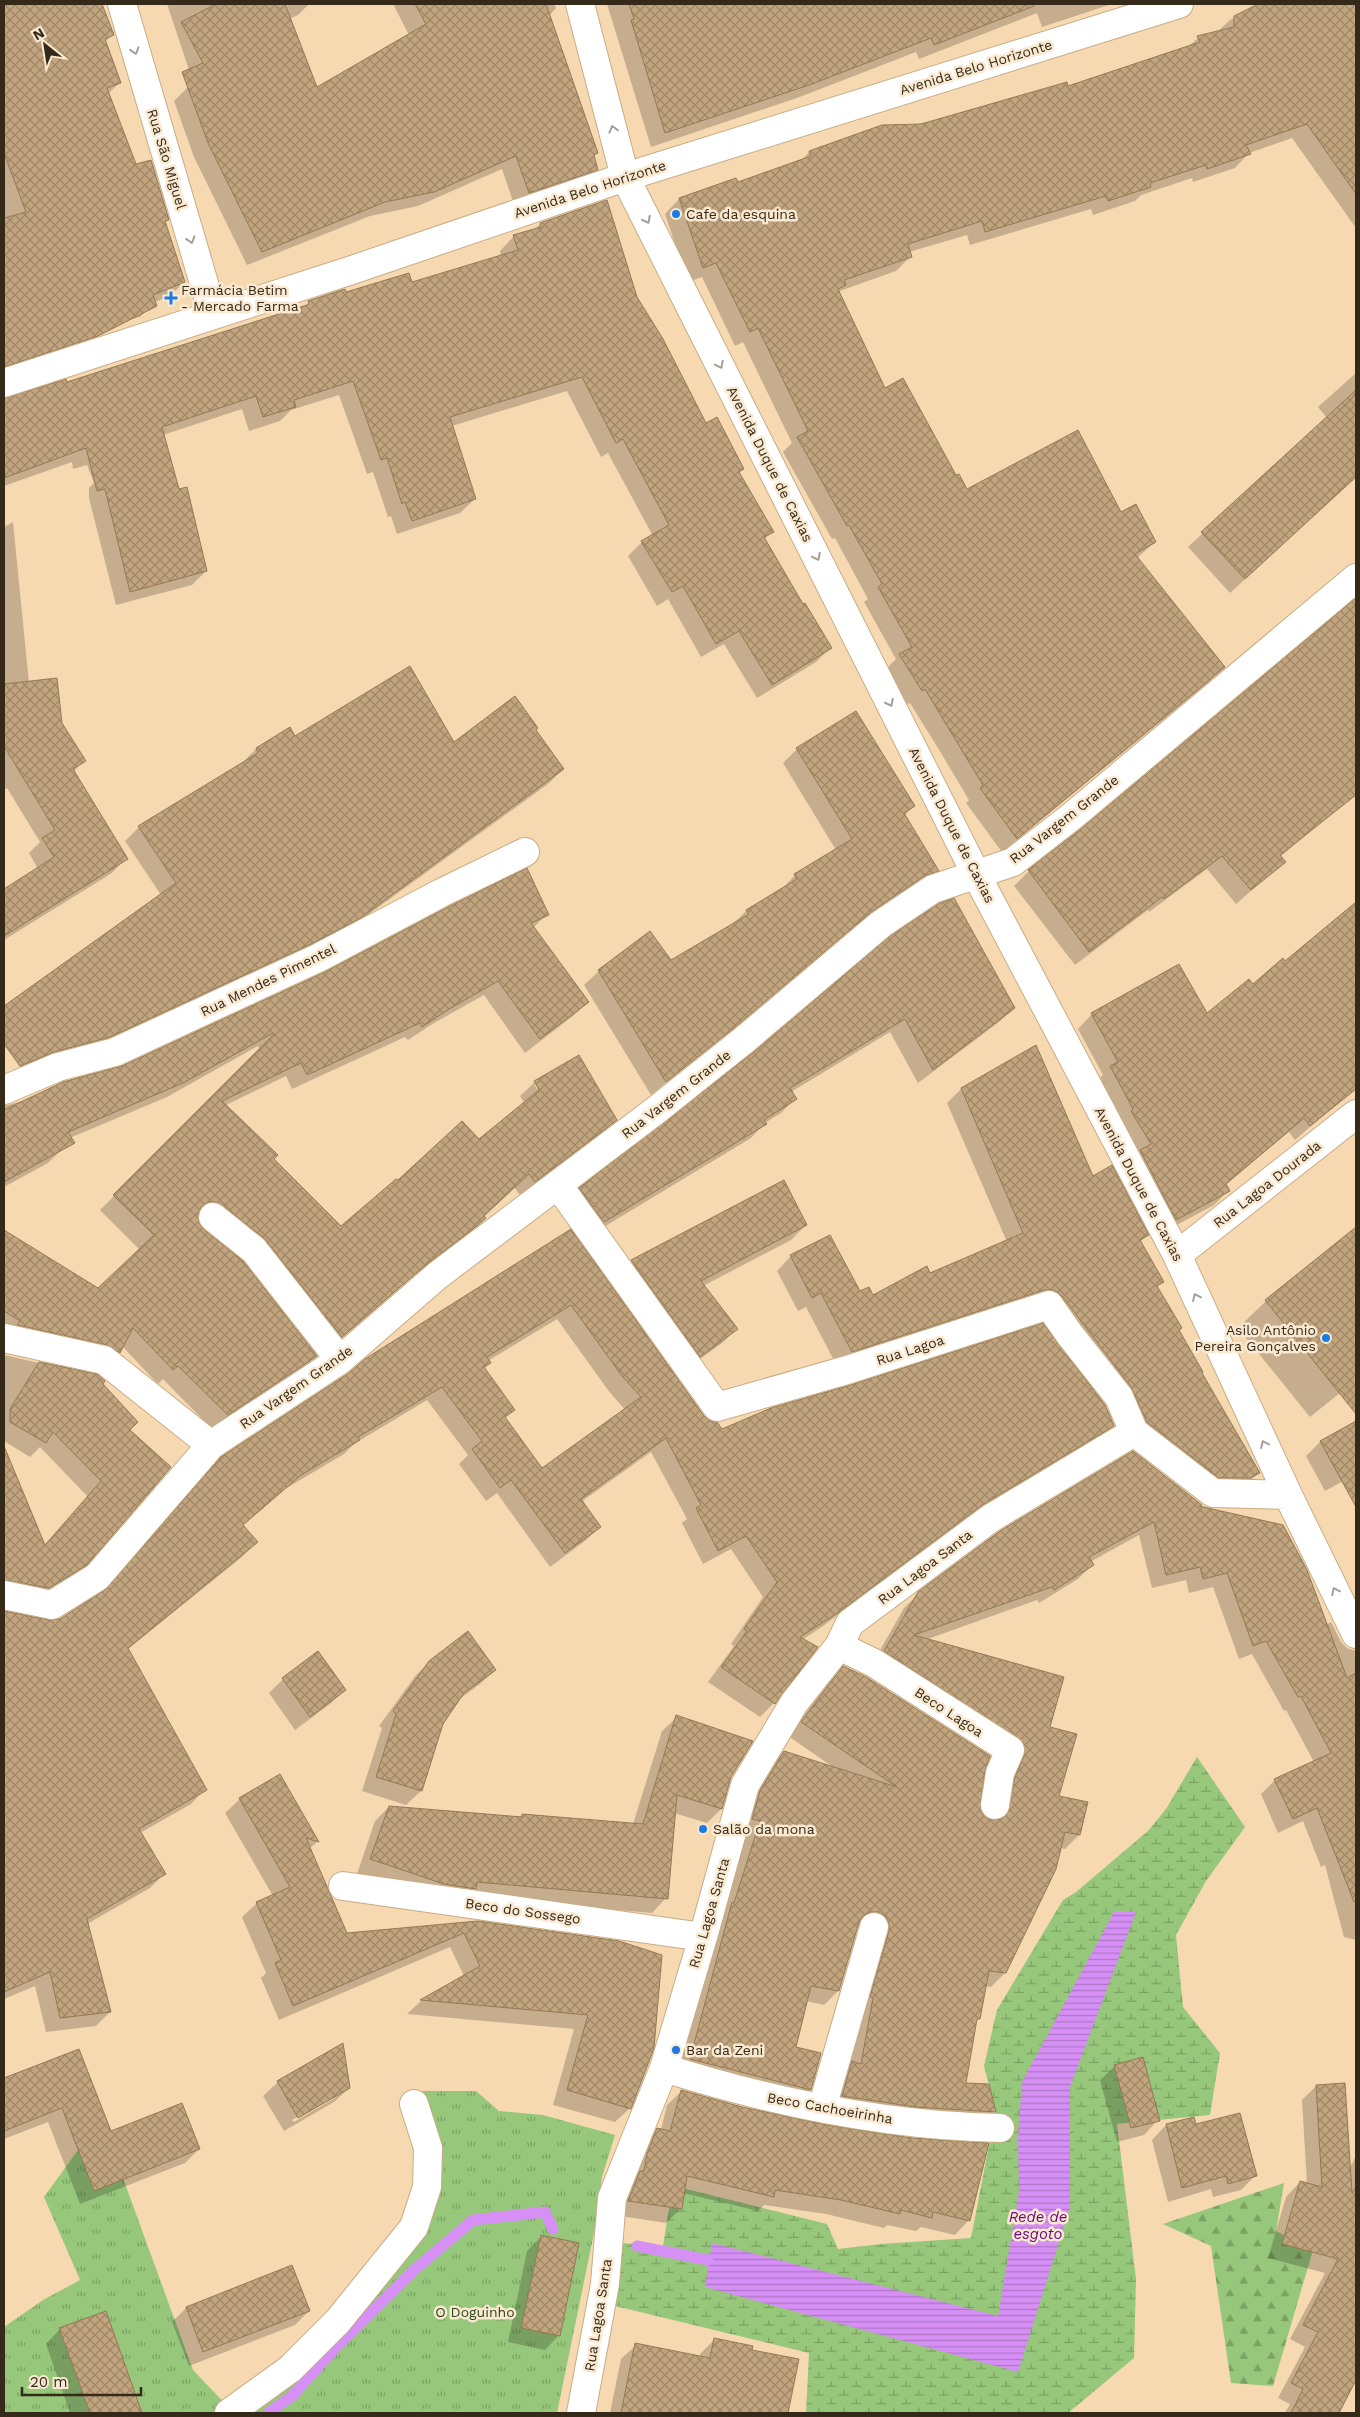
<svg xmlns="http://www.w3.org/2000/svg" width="1360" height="2417" font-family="'Work Sans',sans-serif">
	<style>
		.grass { fill: url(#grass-tufts) }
		.forest { fill: url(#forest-firs) }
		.wetland { fill: url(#wetland-marsh) }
		.water { fill: url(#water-rules) }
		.shadow { fill: #0003; fill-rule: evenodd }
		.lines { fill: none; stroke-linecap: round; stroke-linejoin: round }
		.stream { stroke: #d68ff5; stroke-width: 11 }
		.building { fill: url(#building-cross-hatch); stroke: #937954; fill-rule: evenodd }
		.minor-casing { stroke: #c8ac85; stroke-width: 30 }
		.minor { stroke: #fff; stroke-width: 28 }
		.oneway { stroke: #a49f98 }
		.poi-dot { fill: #1b7be4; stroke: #fae9d1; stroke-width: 2 }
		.labels { text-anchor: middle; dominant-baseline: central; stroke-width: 5; stroke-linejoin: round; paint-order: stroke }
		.street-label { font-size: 14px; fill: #35291a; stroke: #fae9d1 }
		.poi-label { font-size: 14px; fill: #35291a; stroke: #fae9d1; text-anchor: start }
		.park-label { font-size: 14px; fill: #2c461b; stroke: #fae9d1 }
		.water-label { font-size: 15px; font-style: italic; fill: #6b0a8a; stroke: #fae9d1 }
	</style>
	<defs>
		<pattern id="grass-tufts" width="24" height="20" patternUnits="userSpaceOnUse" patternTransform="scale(1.25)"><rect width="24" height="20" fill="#96c77a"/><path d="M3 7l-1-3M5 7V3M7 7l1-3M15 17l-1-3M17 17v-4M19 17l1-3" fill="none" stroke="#7ba263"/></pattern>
		<pattern id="forest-firs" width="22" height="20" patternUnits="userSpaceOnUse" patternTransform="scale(1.25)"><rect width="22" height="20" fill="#96c77a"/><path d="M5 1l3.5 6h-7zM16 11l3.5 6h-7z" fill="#7ba263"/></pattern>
		<pattern id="wetland-marsh" width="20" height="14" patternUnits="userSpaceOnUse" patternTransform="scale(1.25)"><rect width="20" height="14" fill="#96c77a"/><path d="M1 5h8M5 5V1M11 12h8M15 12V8" fill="none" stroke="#7ba263"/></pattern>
		<pattern id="water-rules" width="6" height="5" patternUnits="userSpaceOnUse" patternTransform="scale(1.25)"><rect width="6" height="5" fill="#d68ff5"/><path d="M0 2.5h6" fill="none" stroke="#ae75c6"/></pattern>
		<pattern id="building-cross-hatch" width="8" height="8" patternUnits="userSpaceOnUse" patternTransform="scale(1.25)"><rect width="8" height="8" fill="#c2a57f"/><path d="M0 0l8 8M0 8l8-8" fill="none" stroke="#9e8667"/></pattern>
	</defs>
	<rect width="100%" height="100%" fill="#f7d9b1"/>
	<path class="grass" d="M406,2091H476L499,2111L543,2115L615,2135L602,2177L594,2233L557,2413H4V2327L43,2300L80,2280L44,2197L101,2118L193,2370L232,2411L391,2256L428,2148Z"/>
	<path class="forest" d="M1284,2183L1276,2231L1313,2250L1273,2386L1231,2383L1211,2246L1163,2224Z"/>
	<path class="wetland" d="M1197,1757L1245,1827L1206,1881L1176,1935L1183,2007L1220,2053L1210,2115L1117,2124L1136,2279L1134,2358L1068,2413H806L809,2353L615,2306L621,2243L663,2246L669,2208L678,2187L827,2224L838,2249L881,2244L971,2238L989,2145L1000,2128L984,2066L997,2010L1063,1900L1076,1892L1148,1831L1166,1809Z"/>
	<path class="water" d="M1114,1912H1136L1070,2087V2207L1018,2372L705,2287L712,2243L998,2316L1019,2191L1018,2138L1022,2082Z"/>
	<path class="shadow" d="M4,4H101L112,35L105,42L120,82L108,94L135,166L168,220L164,223L184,282L170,296L155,302L140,317L4,349Z
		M167,4H309L298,15L289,19L317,88L409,35L393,4H554L556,8L549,16L596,153L593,156L597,169L582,184L515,207L502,169L418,206L370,216L247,265L194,157L174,101L188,87L194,85Z
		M607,4H697L709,42L768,23L760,4H1112L1042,27L1037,13L919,59L916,52L797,98L651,147Z
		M1260,4H1271L1275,11L1291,4H1356V228L1292,138L1249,153L1235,168L1193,182L1192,178L1141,195L1135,201L1093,215L1091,209L970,245L967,235L909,252L911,256L896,271L837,292L885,389L967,491L1120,514L1155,542L1137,558L1223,667L1209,682L1002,852L966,803L969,800L941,753L910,703L907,704L886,669L896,659L864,602L868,599L835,538L832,539L783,452L792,443L743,342L735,346L702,277L688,282L665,214L679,199L736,180L737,184L800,162L809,152L1067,87L1188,47L1198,38L1217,32L1230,20Z
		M540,224L636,298L705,425L738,473L772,532L764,540L803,606L830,648L816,662L757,698L724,644L701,657L668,599L657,606L628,556L642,542L653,536L608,453L601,457L567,391L452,426L475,499L460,513L397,534L391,516L388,517L373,472L367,474L339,395L291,410L280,421L249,431L242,409L163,435L178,491L206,571L192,585L116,605L89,498V488L94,483L87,465L73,469L72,462L4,486V399H9L66,384L303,308L309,302L411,284L501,256L500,251L514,236L534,230Z
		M1356,373V477L1230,593L1188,547L1327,418L1318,407Z
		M13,522L29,683L61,723L84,761L73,772L126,858L112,873L4,940V890L38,869L29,853L40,842L7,788L4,790V527Z
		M1356,600V794L1280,857L1284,862L1236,904L1207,869L1149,912L1148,910L1075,965L1014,886L1029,871L1082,830Z
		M534,731L563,769L548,784L343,933L94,1051L23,1072L4,1042V1008L161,895L125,841L139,827L242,763L256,749L295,738L454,744Z
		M797,749L914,806L904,816L937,870L923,885L909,890L855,926L651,1095L584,985L599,971L671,962L732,925L747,910L781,890L795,875L836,850L783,763Z
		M1356,903V1076L1338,1091L1344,1098L1295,1140L1289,1132L1225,1185L1228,1191L1214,1205L1162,1233L1097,1081L1103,1075L1078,1029L1092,1014L1206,1015L1285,963Z
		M547,914L533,928L588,1002L573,1016L525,1053L484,995L434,1023L408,1040L405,1037L292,1089L286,1076L226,1105L272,1159L341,1227L398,1182L479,1141L525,1104L520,1096L535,1082L615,1120L601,1135L520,1195L514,1187L482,1216L484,1218L461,1240L412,1277L327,1351L250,1252L200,1215L196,1216L197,1224L316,1356L301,1370L212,1429L163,1379L158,1384L122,1346L104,1366L4,1339V1232L98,1290L140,1250L100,1210L260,1050L258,1046L167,1097L65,1140L41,1101L122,1067ZM534,1084H537L541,1096Z
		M891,937L1014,1008L999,1022L918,1083L890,1032L791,1092L795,1099L781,1113L765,1123L751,1138L589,1236L566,1203L580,1189L755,1053Z
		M1036,1047L1092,1178L1147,1235L1140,1242L1162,1281L1157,1287L1200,1373L1259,1472L1244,1487L1204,1491L1048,1310L837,1366L806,1307L798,1311L777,1271L791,1256L859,1293L872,1296L1007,1242L947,1103L961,1089Z
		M22,1101L62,1149L48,1163L4,1187V1106Z
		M783,1182L806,1225L791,1240L703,1286L736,1329L722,1343L685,1370L617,1275L632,1261Z
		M1356,1228V1380L1310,1417L1238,1328L1266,1301Z
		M570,1231L703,1417L722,1431L1113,1425L1098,1440L966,1520L823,1626L802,1640L774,1703L760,1717L708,1682L734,1646L731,1644L763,1597L731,1549L703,1564L682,1523L687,1519L651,1452L581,1502L600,1527L585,1541L550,1567L497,1493L486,1501L459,1464L468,1455L427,1400L354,1444L344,1454L285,1489L242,1526L256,1542L242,1557L127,1650L205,1789L191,1804L140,1833L164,1874L150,1888L87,1924L110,2012L96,2026L46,2032L35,1986L4,1999V1612L49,1622L60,1620L105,1591L222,1458ZM557,1319L608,1390L625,1410L542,1470L504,1419L513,1410L484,1369L489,1363L488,1361Z
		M4,1355L97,1376L128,1430L86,1564L71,1579L34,1602L4,1596V1499L28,1506L44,1546L88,1497L40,1447L30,1457L4,1441Z
		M1356,1422V1474L1325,1491L1306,1456L1320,1442Z
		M1200,1505L1198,1507L1326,1625L1331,1622L1341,1642L1347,1648L1356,1651V1940L1344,1937L1325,1865L1321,1867L1303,1821L1278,1833L1261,1794L1275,1780L1314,1762L1286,1710L1284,1711L1252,1654L1239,1659L1213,1587L1189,1593L1186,1580L1152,1588L1139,1535L1090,1562L1092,1565L1078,1579L1039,1603L1037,1600L925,1640L1048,1728L1057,1797L1079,1835L1065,1849L1060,1848L1005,1973L991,1987L985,1986L978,2018L975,2022L965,2084L994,2112L980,2126L828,2110L838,2077L850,2065L859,2012L863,1926H857L838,1991L824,2005L806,2001L795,2048L810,2090L795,2104L676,2074L746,1836L738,1833L746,1807L769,1767L784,1752L833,1767L788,1736L829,1682L844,1667L983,1770L979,1810L984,1818L997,1821L1009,1756L871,1666L904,1608L919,1593Z
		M432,1660L495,1670L480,1684L457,1701L442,1723L421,1791L406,1805L362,1791L382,1728L379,1726L416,1675Z
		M283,1679L345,1690L330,1704L295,1730L269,1693Z
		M677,1717L730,1777L721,1809L707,1823L674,1813L666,1898L652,1913L467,1897L429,1898L357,1874L375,1821L389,1807L519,1818L522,1815L633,1824L662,1731Z
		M279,1776L317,1842L309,1849L346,1934L478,1922L619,1942L630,2108L615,2122L553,2105L574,2029L407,2014L421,2001L464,1976L450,1947L279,2020L261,1978L266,1973L242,1917L257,1903L273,1896L225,1813L240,1799Z
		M78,2050L110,2132L199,2149L185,2163L80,2204L48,2122L4,2139V2079Z
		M1115,2066L1158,2120L1144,2135L1117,2142L1100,2080Z
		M278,2082L349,2088L334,2102L284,2131L263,2096ZM335,2095V2098L294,2122L292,2120Z
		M1316,2086L1349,2169L1356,2156V2342L1345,2364L1356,2370V2377L1337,2413H1285L1290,2404L1278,2398L1305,2347L1290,2339L1325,2273L1268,2258L1286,2197L1300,2182L1307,2184L1302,2100Z
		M682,2091L969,2220L955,2235L921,2227L916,2231L887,2225L884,2228L826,2214L764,2205L758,2211L683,2193L680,2209L666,2223L614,2215L643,2144L657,2130H661L667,2105Z
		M1193,2118L1195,2126L1255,2176L1241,2190L1213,2197L1211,2189L1168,2202L1152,2140L1166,2125Z
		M541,2237L559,2335L545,2350L508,2342L527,2251Z
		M186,2308L309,2311L295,2325L189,2366L172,2322Z
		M105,2313L141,2413H70L46,2344L60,2329Z
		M715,2339L751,2351L798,2360L787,2413H610L621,2359L636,2345L700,2357V2354Z"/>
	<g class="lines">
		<path class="stream" d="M637,2246L708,2260
			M268,2413L292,2396L336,2347L413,2271L473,2220L545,2212L553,2229"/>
	</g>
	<path class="building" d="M4,4H102L114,35L105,39L121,83L107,88L136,164L151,160L169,220L165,221L185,282L153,295L157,306L98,336L4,367V218L26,212L4,153Z
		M216,4H285L317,87L426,24L415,4H546L598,153L594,155L598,170L529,193L516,156L434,192L385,202L262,252L208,143L182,72L203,63L181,22Z
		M629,4H1034V6L934,45L931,38L812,84L665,133L631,20L634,19Z
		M1258,4H1356V194L1307,124L1246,145L1251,154L1207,169L1206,165L1150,183L1151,187L1108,201L1106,196L985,232L982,221L908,244L912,257L844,280L846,285L838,289L885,388L903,378L956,475L959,474L967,489L1078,430L1121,512L1136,504L1156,542L1135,554L1225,667L1017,839L980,788L983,785L955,739L925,689L922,691L899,654L912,647L878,587L882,584L849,525L847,526L797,437L808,431L758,328L750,332L716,263L703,268L679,198L736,178L738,182L811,156L809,151L882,125L921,124L1067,82L1068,86L1200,42L1197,36L1234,27V16Z
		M607,200L637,297L663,339L706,423L717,417L744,469L739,472L774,532L764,537L803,604L805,603L832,648L772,685L739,631L716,644L683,586L672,592L641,541L669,525L623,439L616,443L582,377L450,417L476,499L412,521L405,502L402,504L387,458L381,460L353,381L294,400L296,407L263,417L256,396L162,427L179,489L187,487L207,571L130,592L105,489L97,491L86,448L4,478V398L66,379L67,382L307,305L309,304L308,301L345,289L346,292L409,273L412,282L518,250L513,235L541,227L540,223Z
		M1356,390V477L1245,579L1201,532Z
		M1356,598V795L1280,855L1286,862L1251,890L1222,856L1164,899L1162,897L1089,952L1028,870L1081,829Z
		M410,666L454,742L515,696L538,728L536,730L564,769L359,919L311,944L110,1037L54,1052L20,1066L4,1044V1006L176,883L138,826L258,753L256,748L290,727L295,736Z
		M57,678L62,723L86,761L73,769L128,859L4,936V889L54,857L42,838L55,830L4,746V684Z
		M856,711L915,806L904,813L939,871L924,876L871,912L734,1028L666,1082L598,970L650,931L671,960L749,914L746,910L797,879L794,874L852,839L796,748Z
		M527,868L549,915L531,923L589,1002L540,1039L498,981L449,1009L422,1027L420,1023L307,1075L301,1063L222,1101L278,1155L274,1159L341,1226L396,1179L398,1180L462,1121L479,1139L539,1090L534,1081L579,1055L617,1120L535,1182L529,1174L484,1216L486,1218L477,1226L428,1263L342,1337L264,1238L222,1205L215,1202H208L201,1207L198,1215L199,1223L203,1229L243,1261L317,1356L228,1415L178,1366L173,1370L133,1328L120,1353L107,1345L17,1325L20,1321L4,1311V1230L98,1288L154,1235L113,1195L274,1034L273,1033L183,1083L68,1132L75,1143L4,1182V1110L63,1082L122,1066L325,972L448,907Z
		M954,898L1015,1008L933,1070L905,1019L790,1088L797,1099L764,1120L767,1124L604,1222L579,1188L754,1052L890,936L940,903Z
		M1356,902V1089L1310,1126L1304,1118L1226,1184L1230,1191L1176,1220L1140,1150L1151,1144L1131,1111L1133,1109L1110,1066L1118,1062L1091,1013L1179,964L1207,1013L1249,979L1253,984L1283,958L1285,961Z
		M1036,1045L1093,1176L1112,1165L1149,1235L1140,1240L1164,1282L1157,1286L1182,1328L1179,1330L1203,1372L1202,1373L1260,1473L1250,1478H1219L1147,1422L1131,1387L1062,1296L1054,1290H1044L852,1352L821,1293L812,1298L790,1255L830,1235L860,1291L869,1287L873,1295L927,1266L930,1273L1023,1233L961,1088Z
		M784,1180L807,1225L701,1281L738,1329L700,1357L631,1260Z
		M1356,1227V1414L1265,1300Z
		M571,1229L704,1416L711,1421L717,1422L722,1429L771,1408L851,1385L1043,1323L1105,1405L1114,1426L982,1505L839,1612L800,1637L818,1647L775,1704L721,1667L747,1631L744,1629L777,1582L746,1536L718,1551L696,1508L701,1505L666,1438L581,1499L601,1527L565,1553L511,1480L500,1488L472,1449L482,1441L442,1387L358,1437L360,1440L301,1475L243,1525L258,1542L128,1648L207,1790L139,1829L166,1874L87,1919L111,2012L60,2018L50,1972L4,1992V1611L49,1620L60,1619L105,1590L221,1457L349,1373L365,1359ZM571,1305L622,1376L641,1397L542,1468L505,1417L515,1410L484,1367L491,1363L487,1357Z
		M39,1362L97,1374L105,1381L103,1384L138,1422L130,1430L171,1467L87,1565L49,1588L4,1580V1446L45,1545L101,1481L53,1432L46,1443L10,1422V1409Z
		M1356,1421V1507L1320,1441Z
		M1133,1451L1202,1505L1199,1506L1283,1525L1307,1570L1347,1678L1356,1673V1901L1354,1902L1317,1808L1293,1819L1274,1779L1331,1753L1301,1696L1298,1697L1266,1641L1253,1646L1227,1573L1203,1579L1200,1567L1166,1575L1154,1522L1089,1557L1094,1565L1054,1590L1052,1587L914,1635L1064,1677L1050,1727L1077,1734L1059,1796L1088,1802L1080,1835L1065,1832L1056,1869L1006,1973L989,1971L980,2019H977L966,2083L989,2084L996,2112L916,2107L842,2096L852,2061L861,2064L873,1998L870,1997L889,1931V1924L886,1917L878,1912H870L863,1916L859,1922L839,1991L811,1986L796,2047L821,2053L811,2090L690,2059L732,1902L734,1903L760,1821L752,1819L760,1791L784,1751L897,1787L801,1722L843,1666L866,1677L990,1756L985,1771L980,1810L985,1817L992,1820L1001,1819L1007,1814L1015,1777L1024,1756L1023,1742L884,1651L918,1592L1000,1531Z
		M468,1631L496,1670L464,1693L443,1724L422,1791L376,1777L396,1714L393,1711L429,1661Z
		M318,1651L346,1690L310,1717L282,1678Z
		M676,1715L753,1741L731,1777L722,1809L677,1795L668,1899L477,1882L476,1889L444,1884L370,1859L389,1806L522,1817V1814L643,1824Z
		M280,1774L319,1842L306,1838L347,1933L478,1921L619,1941L662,1955L654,2048L631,2109L567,2090L588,2015L420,2000L480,1966L464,1933L293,2006L275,1963L281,1960L256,1902L290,1887L239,1798Z
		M343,2043L350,2088L298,2118L277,2081Z
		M79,2049L111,2131L182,2103L200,2149L94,2191L62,2108L4,2131V2078Z
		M1143,2057L1160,2121L1131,2128L1114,2065Z
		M1345,2083L1352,2193L1356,2187V2380L1339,2413H1291L1303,2389L1291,2383L1318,2332L1303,2325L1338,2259L1282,2244L1300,2181L1322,2187L1316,2085Z
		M681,2090L742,2107L827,2125L912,2138L989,2143L970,2221L933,2212L932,2218L901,2210L900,2214L841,2200L775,2190L774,2197L687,2176L682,2209L628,2201L640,2171H644L647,2154L657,2128L670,2131Z
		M1240,2113L1257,2176L1228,2184L1226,2176L1182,2188L1166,2124L1194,2117L1196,2124Z
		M541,2235L579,2243L560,2336L521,2328Z
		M292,2265L310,2311L203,2352L186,2307Z
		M106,2311L142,2413H90L59,2328Z
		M714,2338L753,2346L752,2350L799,2359L788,2413H621L635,2343L710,2358Z"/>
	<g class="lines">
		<g class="minor-casing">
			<path id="minor" d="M122,4L213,314
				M580,4L625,177L977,876L1177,1255L1288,1495L1356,1634
				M4,383L352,270L625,177L1179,4
				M4,1090L58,1067L115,1052L318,958L441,893L525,852
				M558,1185L717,1407L847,1370L1049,1305L1070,1335L1119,1397L1134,1432L1213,1493L1288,1495
				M213,1217L254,1250L340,1360
				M1177,1255L1356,1114
				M4,1338L104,1360L211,1445
				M4,1595L52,1605L97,1577L211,1445L340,1360L438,1275L655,1111L744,1040L881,924L933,889L1013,862L1071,817L1356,578
				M839,1646L874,1663L1010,1750L1000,1773L995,1805
				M343,1886L703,1937
				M664,2068C772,2102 885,2126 1000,2128
				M822,2108L874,1927
				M229,2413L290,2369L338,2321L414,2227L427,2187L428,2148L414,2104
				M581,2413L605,2284L612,2198L664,2068L703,1937L745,1785L794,1703L839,1646L850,1623L991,1518L1134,1432"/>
		</g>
		<use href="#minor" class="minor"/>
	</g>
	<defs><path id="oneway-chevron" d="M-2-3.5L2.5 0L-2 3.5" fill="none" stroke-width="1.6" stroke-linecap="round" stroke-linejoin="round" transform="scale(1.25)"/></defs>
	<g class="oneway">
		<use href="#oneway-chevron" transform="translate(135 51) rotate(73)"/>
		<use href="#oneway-chevron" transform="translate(613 129) rotate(-105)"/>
		<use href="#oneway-chevron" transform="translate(647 220) rotate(63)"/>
		<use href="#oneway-chevron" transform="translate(191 240) rotate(73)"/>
		<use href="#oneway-chevron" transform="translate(720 365) rotate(63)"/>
		<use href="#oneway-chevron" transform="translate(817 557) rotate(63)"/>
		<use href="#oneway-chevron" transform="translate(890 703) rotate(63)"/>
		<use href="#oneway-chevron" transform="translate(1196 1297) rotate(-115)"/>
		<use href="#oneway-chevron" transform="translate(1264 1444) rotate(-115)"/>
		<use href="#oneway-chevron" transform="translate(1335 1591) rotate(-116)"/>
	</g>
	<g class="poi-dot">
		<circle cx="676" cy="214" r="5"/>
		<path d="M168.5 290.5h5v5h5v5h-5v5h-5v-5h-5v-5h5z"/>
		<circle cx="1326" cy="1338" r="5"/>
		<circle cx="703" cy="1829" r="5"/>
		<circle cx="676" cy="2050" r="5"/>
	</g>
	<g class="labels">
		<g class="street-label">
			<text transform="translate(976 67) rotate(-17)">Avenida Belo Horizonte</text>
			<text transform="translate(167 159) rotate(73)">Rua São Miguel</text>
			<text transform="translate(590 189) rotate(-18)">Avenida Belo Horizonte</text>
			<text transform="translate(770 464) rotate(63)">Avenida Duque de Caxias</text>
			<text transform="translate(1064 819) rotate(-38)">Rua Vargem Grande</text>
			<text transform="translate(952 825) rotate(63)">Avenida Duque de Caxias</text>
			<text transform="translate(268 980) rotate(-26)">Rua Mendes Pimentel</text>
			<text transform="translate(676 1094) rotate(-38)">Rua Vargem Grande</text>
			<text transform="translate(1139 1184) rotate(62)">Avenida Duque de Caxias</text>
			<text transform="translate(1267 1184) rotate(-38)">Rua Lagoa Dourada</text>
			<text transform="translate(910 1350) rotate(-18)">Rua Lagoa</text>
			<text transform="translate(296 1387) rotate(-35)">Rua Vargem Grande</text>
			<text transform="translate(925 1567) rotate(-37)">Rua Lagoa Santa</text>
			<text transform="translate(949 1712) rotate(33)">Beco Lagoa</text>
			<text transform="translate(523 1911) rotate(8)">Beco do Sossego</text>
			<text transform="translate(709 1913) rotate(-74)">Rua Lagoa Santa</text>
			<text transform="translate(830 2108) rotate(10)">Beco Cachoeirinha</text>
			<text transform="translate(598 2315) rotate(-81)">Rua Lagoa Santa</text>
		</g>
		<g class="poi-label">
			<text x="686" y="214">Cafe da esquina</text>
			<text x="181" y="290">Farmácia Betim<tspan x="181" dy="16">- Mercado Farma</tspan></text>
			<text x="1316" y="1330" text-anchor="end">Asilo Antônio<tspan x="1316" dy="16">Pereira Gonçalves</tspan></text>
			<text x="713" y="1829">Salão da mona</text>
			<text x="686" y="2050">Bar da Zeni</text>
		</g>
		<g class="park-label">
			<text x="475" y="2312">O Doguinho</text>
		</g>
		<g class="water-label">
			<text x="1038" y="2217">Rede de<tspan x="1038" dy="17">esgoto</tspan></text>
		</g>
	</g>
	<rect width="1360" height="2417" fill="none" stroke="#35291a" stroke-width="10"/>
	<g transform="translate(45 45) rotate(330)" stroke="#fae9d1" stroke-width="4" paint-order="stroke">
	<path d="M0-4L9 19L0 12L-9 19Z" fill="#35291a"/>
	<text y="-8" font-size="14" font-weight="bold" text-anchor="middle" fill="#35291a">N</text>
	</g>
	<path d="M22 2387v8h119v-8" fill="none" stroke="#35291a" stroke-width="2.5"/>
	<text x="30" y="2387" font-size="15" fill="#35291a" stroke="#fae9d1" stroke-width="4" paint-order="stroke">20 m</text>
</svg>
